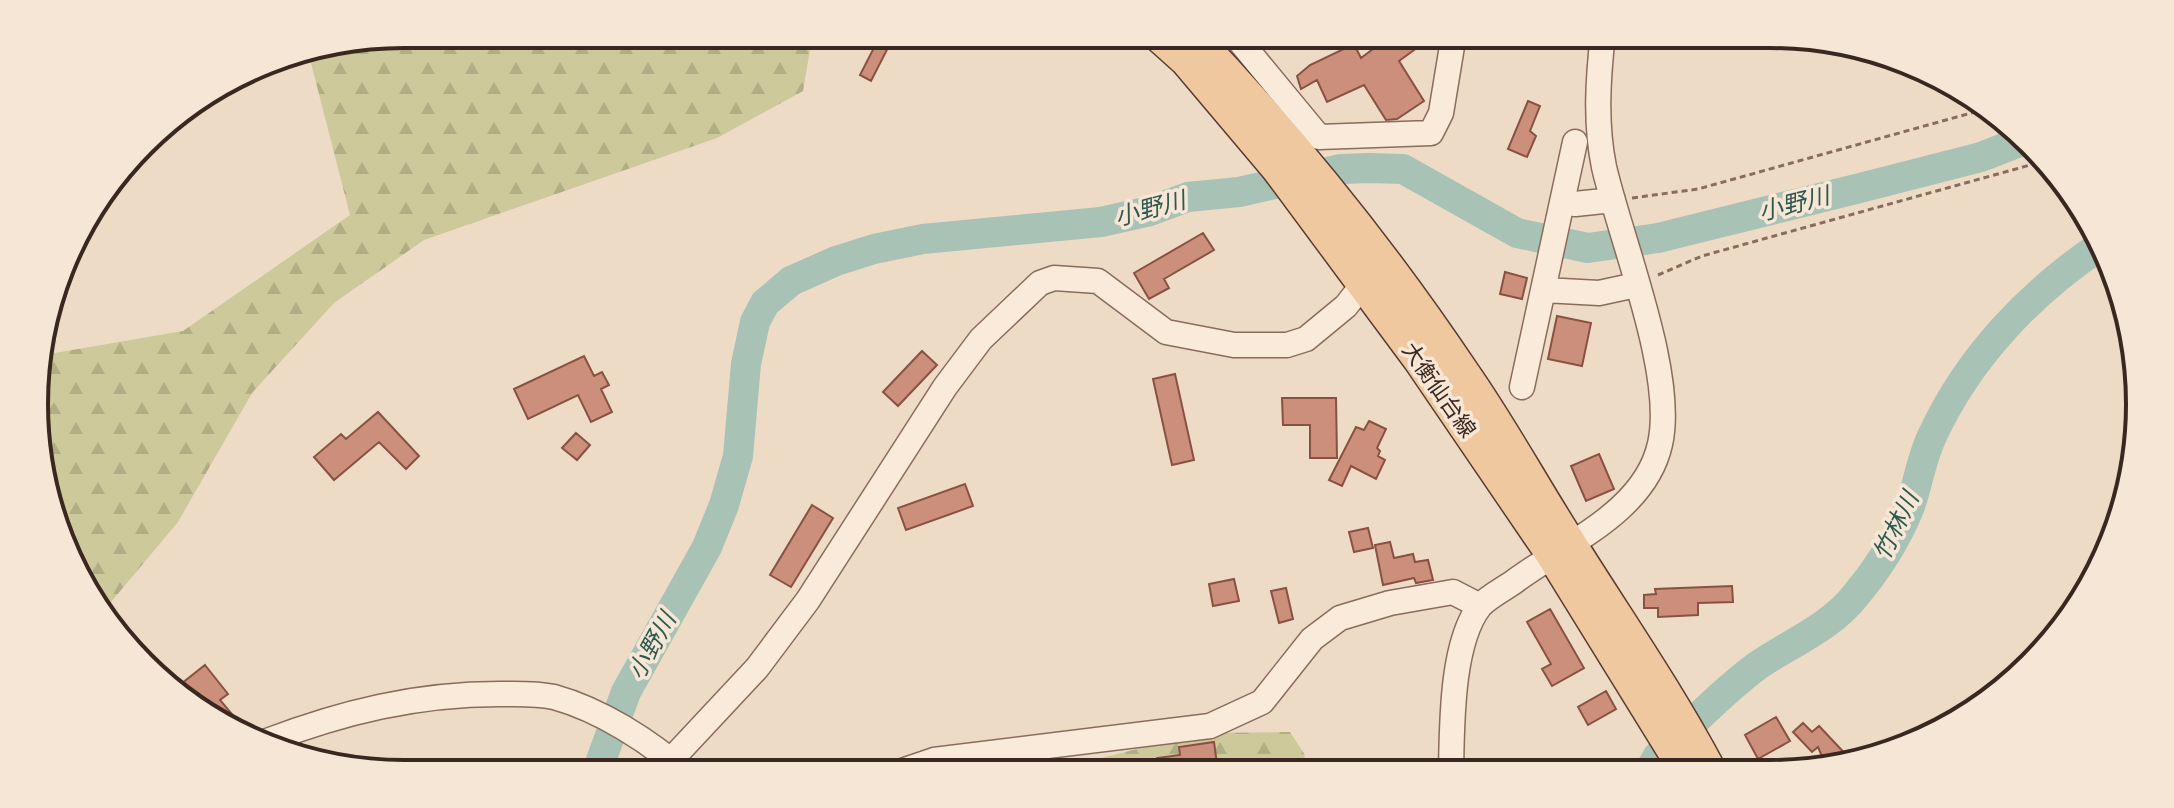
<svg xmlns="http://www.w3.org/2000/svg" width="2174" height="808" font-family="'Roboto Serif','Noto Sans JP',serif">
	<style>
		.forest { fill: url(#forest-firs) }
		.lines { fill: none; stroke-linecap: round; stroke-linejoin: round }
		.river { stroke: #a8c2b5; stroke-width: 30 }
		.building { fill: #cc8f7c; stroke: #895142; stroke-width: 2 }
		.minor-casing { stroke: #8a6c5c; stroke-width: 27 }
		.major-casing { stroke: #583b30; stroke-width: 35 }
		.path { stroke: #8a6c5c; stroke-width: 3; stroke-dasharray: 6 4; stroke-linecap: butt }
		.minor { stroke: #f9eada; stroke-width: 24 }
		.major { stroke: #f0c89f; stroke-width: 32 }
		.labels { text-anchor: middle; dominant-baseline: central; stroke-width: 7; stroke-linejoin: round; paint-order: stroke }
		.street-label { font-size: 22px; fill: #3a271f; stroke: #f6e6d6 }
		.water-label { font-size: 24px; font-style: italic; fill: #2f594f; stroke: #f6e6d6 }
		.rim { fill: none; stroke: #3a271f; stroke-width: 4 }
	</style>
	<defs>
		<pattern id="forest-firs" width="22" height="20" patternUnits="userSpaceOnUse" patternTransform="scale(2)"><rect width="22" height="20" fill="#cdc99a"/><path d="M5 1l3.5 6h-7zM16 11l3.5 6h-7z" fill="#b1ad84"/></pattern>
	</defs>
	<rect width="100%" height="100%" fill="#eedbc6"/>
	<path class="forest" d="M404,34H808L811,44L803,91L717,138L424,240L334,303L252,393L178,522L101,614L41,477L37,356L183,331L350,215L311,63L291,53Z
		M1290,732L1305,755L1301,772L1041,773L1201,733Z"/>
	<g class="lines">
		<path class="river" d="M1649,771L1658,756C1690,726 1722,692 1757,666C1789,644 1831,627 1855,596C1877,570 1896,540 1909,509C1918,485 1921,458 1933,434C1969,357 2030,293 2100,246
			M596,774L626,692L707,547L724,505L738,456L746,364L755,322L765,303L791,281L836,261L874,249L923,239L1101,222L1150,211L1188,197L1239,192L1341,169L1369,168L1403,169L1517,233L1588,248L1658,238L1860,188L1981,157L2022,141"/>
	</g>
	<path class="building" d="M881,34H895L871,81L860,75Z
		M1393,34H1436L1399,61L1424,101L1397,119L1386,120L1364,85L1327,102L1317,80L1301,89L1297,76L1310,65L1354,44L1361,58Z
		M1528,101L1540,106L1530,131L1536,136L1527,157L1508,149Z
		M1203,233L1214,250L1164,279L1169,288L1149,299L1134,273Z
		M1505,272L1527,278L1522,299L1500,294Z
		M1557,316L1591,323L1582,366L1548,359Z
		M922,351L937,365L898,406L883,392Z
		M584,356L594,376L602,372L609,385L601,389L612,412L591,422L578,395L528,419L514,389Z
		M1175,374L1194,460L1172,465L1153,379Z
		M1282,398H1336L1337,458H1310V425H1283Z
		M378,412L419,456L406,469L379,442L334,480L314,457L341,434L346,439Z
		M1369,421L1386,429L1377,448L1380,451L1378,456L1385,460L1376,479L1351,466L1342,486L1329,480L1356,427L1364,430Z
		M576,433L590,445L577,460L562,448Z
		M1599,454L1614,489L1586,501L1571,466Z
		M965,484L973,506L906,530L898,508Z
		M812,505L833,518L791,587L770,575Z
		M1368,528L1373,548L1354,552L1349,532Z
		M1390,542L1394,558L1413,554L1415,562L1428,560L1433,580L1416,583L1414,578L1383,585L1375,545Z
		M1234,579L1239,601L1213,606L1209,584Z
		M1732,586L1733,602L1698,603V615L1658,617V608H1644V595L1656,594L1655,589Z
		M1286,588L1293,619L1279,623L1271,591Z
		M1550,609L1584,668L1552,686L1542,669L1551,664L1527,622Z
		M205,665L228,694L220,700L246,731L179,698L172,691Z
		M1606,691L1616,709L1588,725L1578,707Z
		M1776,717L1790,741L1758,759L1745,735Z
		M1803,723L1812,732L1819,726L1852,761L1827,768L1818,747L1812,752L1793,732Z
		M1214,742L1217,764L1159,771L1157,758L1180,755L1179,747Z"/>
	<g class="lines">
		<g class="minor-casing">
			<path id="minor" d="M1072,34H1127
				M1234,34L1319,137L1431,133L1441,113L1454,34
				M1563,200L1575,204L1613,200
				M1544,290L1599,293L1636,285
				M1522,387L1575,142
				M267,741C343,712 417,694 499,694C517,694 536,693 554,697C601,710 649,741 686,773
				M671,760L757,668L808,600L945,387L981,339L1040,283L1054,278L1098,281L1166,332L1234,345H1287L1306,339L1346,306L1364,283
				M1451,772C1452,726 1451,643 1480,606C1488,597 1504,589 1515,581C1566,543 1645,512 1660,444C1676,374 1621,241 1604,167C1595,123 1598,78 1603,34
				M896,773L934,760L1210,726L1262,702L1312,639L1340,618L1390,603L1453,592L1480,606"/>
		</g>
		<g class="major-casing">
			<path id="major" d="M1157,34L1186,60L1278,169L1419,359L1552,554L1686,771
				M1191,34C1291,139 1383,253 1464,374C1501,427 1532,484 1567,539C1615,616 1667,690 1710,771"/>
		</g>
		<path class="path" d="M1632,198L1698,189L1989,108
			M1658,275L1702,256L2041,162"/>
		<use href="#minor" class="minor"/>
		<use href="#major" class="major"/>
	</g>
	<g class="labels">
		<g class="street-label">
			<text transform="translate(1439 390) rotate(55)">大衡仙台線</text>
		</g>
		<g class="water-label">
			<text transform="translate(1794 204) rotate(-14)">小野川</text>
			<text transform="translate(1150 209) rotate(-15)">小野川</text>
			<text transform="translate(1896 526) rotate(-64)">竹林川</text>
			<text transform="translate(652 646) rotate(-61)">小野川</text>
		</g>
	</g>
	<path d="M0 0H2174V808H0ZM404 48H1770A356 356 0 0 1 2126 404V404A356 356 0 0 1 1770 760H404A356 356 0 0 1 48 404V404A356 356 0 0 1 404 48Z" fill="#f6e6d6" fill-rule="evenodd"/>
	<path class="rim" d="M404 48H1770A356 356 0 0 1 2126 404V404A356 356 0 0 1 1770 760H404A356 356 0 0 1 48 404V404A356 356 0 0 1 404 48Z"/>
</svg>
